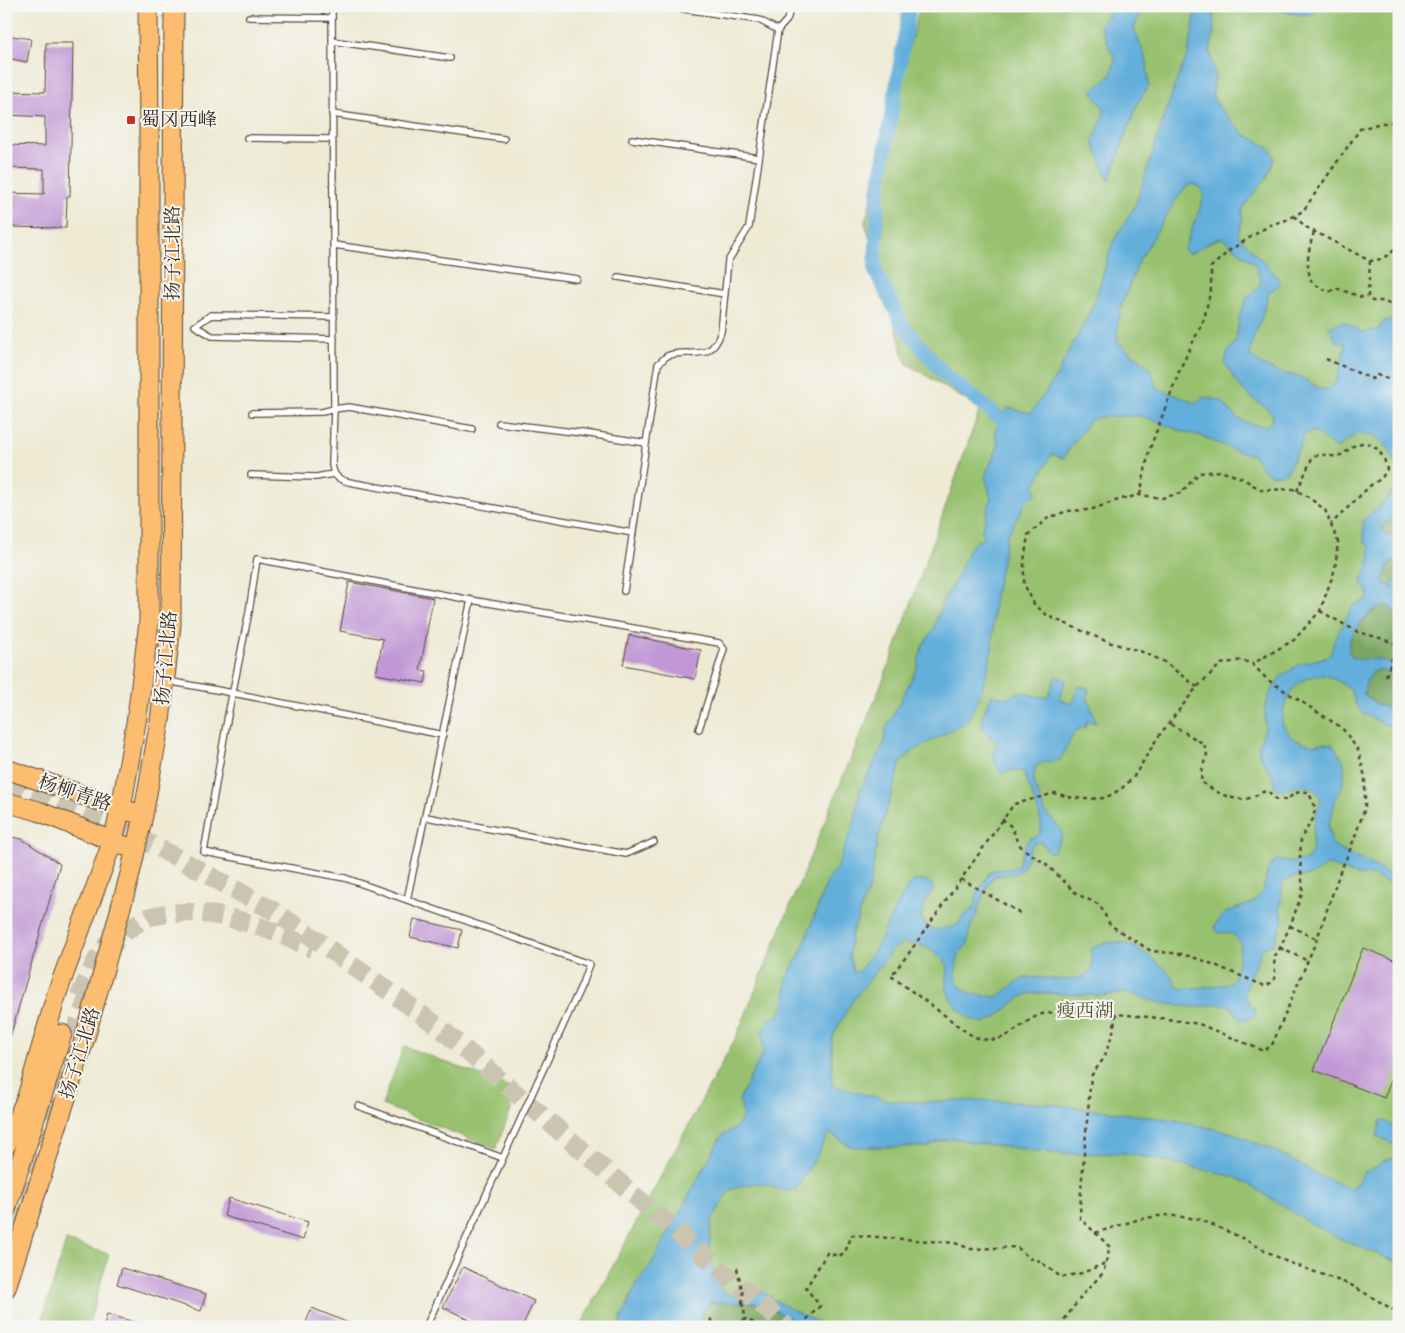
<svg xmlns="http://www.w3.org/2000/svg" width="1405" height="1333" viewBox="0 0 1405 1333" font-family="'IM FELL Double Pica','Noto Serif SC',serif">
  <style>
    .green { fill: #97c16e; stroke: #697646 }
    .forest { fill: #79a761; stroke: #5a6840 }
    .water { fill: #63afdc; stroke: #4f6c7d; fill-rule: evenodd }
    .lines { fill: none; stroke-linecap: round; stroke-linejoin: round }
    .canal { stroke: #63afdc; stroke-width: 14 }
    .building { fill: #c198d5 }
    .primary-tunnel { stroke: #cac4b0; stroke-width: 19; stroke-dasharray: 19 9; stroke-linecap: butt }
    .lane-casing { stroke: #564739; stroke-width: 8 }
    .primary-casing { stroke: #564739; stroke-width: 21 }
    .path { stroke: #564739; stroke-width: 2.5; stroke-dasharray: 4 4; stroke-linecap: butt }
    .lane { stroke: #fff; stroke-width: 5.5 }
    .primary { stroke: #fcbd6f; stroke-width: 19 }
    .path-bridge { stroke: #564739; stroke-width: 2.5; stroke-dasharray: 4 4; stroke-linecap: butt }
    .poi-dot { fill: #c8321e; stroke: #f6f6f2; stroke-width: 2 }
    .labels { text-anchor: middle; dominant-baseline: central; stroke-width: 4; stroke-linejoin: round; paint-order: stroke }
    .poi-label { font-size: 19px; fill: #3b2a1e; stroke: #f6f6f2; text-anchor: start }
    .street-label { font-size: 19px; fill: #3b2a1e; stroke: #f6f6f2 }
    .park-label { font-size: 19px; fill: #575736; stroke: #f6f6f2 }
  </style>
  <rect width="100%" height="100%" fill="#f6f6f2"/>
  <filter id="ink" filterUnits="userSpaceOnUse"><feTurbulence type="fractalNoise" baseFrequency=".02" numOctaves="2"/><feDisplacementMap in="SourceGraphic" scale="10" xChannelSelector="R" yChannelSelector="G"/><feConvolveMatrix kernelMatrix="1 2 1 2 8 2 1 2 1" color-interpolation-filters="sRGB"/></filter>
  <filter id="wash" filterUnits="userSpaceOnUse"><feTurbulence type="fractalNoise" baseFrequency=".0096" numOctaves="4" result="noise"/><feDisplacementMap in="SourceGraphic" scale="20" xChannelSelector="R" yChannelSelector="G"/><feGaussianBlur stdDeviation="1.12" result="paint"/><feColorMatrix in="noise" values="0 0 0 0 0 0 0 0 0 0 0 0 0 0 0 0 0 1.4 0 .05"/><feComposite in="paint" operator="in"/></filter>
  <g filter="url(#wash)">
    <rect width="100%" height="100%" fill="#eeead4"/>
    <path class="green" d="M920,6H1399V1327H580L737,1035L890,663L980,409L906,363L865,223Z
      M404,1046L518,1090L496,1149L382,1105Z
      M66,1241L109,1254L88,1327H40Z"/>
    <path class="forest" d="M1399,518V534L1396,536H1386L1381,530C1384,521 1391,519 1399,518Z
      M1399,561V582L1396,581L1393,589L1382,581L1390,563Z
      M1382,605C1404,607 1399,649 1399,665C1391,663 1383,661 1376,660C1368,658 1360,662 1353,657C1335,644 1371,611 1382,605Z
      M1380,670L1399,679V712L1376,704L1364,694C1364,684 1368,678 1374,671Z
      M710,1302L755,1303L765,1305L805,1327H689L698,1320Z"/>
    <path class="water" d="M1114,6H1143L1144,8L1134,28L1147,62L1149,86L1138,102L1109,181L1093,142L1105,111L1092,91L1111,75L1115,60L1100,26L1109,12Z
      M1189,6H1212L1213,13L1214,31L1210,51L1215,77L1212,96L1219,107L1245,135L1259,141L1272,151L1274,161L1267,177L1242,209V221L1238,235L1273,272L1281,284L1269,292L1261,319L1253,338L1250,356L1262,365L1277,372L1301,377L1319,388L1327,390L1336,382L1346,344L1336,341L1329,327L1345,322L1362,332L1378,330L1383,322L1391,319L1399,323V518C1391,519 1384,521 1381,529L1386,536H1396L1399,534V561L1390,563L1382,581L1393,589L1392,583L1396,581L1399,582V622C1396,617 1394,609 1388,606C1375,600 1335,646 1353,657C1360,661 1365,659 1372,659C1381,659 1390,663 1399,665V679L1381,670L1374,671C1368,678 1364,684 1364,694L1376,704L1399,712V726L1384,725L1362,712L1356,705L1351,690C1344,685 1336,679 1327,676C1310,671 1289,688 1285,704C1283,710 1283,717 1282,724L1292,738L1302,742L1314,745L1324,743L1332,744L1343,759L1345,772L1342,787L1335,801L1332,815L1328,827L1333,845L1342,851L1379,868L1387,874L1399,880V895L1395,887L1375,876L1356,875L1330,865C1322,866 1319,873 1311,875C1302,878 1292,875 1283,882L1280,910L1283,920L1273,945C1259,946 1260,955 1256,967L1253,968L1244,995L1249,1003L1255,1009V1015L1247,1020L1240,1019L1231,1006L1221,1004L1192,1007L1161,1003L1127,993L1100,996L1046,993L1028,994L1017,1000L995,1018L983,1023L971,1019L957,1008L950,998L946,988L948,968L944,960L934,952L922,946L904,943L893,949L851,1003L832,1038V1086L892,1101L919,1102L981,1100L1051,1104L1175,1120L1232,1133L1275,1151L1322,1177L1350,1188L1356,1184L1364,1172L1376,1167L1384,1161L1394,1158L1398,1153L1399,1149L1393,1144L1377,1136L1381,1121L1387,1122L1395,1127L1399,1126V1263L1339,1238L1305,1220L1250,1185L1235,1177L1166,1161L1125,1153L1062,1154L970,1142L955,1138L940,1141L926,1147H853L845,1143L829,1133L817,1156L795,1190C778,1193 778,1187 764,1184C751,1182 740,1186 728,1191L711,1223V1233L709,1250L717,1286L729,1295L754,1296L761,1291L787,1307L817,1322L833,1327H805L765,1305L755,1303L710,1302L698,1320L689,1327H618L637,1283L651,1264L722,1135C740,1128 747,1119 739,1100L764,1050L762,1046L764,1039L762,1032L769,1019L777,1017L784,1006L787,979L795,962L799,957L828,879L836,869L855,821L860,790L875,762L884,743L885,731L917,668L922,647L934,628L944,598L955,581L970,547L978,540L981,541L984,535L981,533L991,498L985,476L998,446L997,439L995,431L1008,408L1031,413L1058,374L1070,348L1084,324L1095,301L1112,244L1136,204L1174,87L1188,54L1195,17L1193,9ZM1194,184L1202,189L1204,197L1184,250L1190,254L1212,241L1222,238L1254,263L1261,279L1259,287L1247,298L1240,314L1236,340L1228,352L1225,363C1233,377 1239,388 1252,398C1261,405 1266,405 1273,416L1271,422L1266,426C1242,424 1237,420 1222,401L1203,397L1195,403L1157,388L1151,370L1140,359L1127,350L1118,341L1117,329L1120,310L1139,261L1175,201L1187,186ZM1142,416L1184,432L1201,436L1234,450L1253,455C1263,470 1268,480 1287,472L1305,435L1312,431C1322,435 1327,445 1337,448C1344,444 1352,435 1360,434C1385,429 1403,467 1395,487C1389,502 1373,509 1363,521L1364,542L1370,547L1369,565L1361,582L1368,591V599L1353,606L1334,641L1331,653L1328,657L1302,663L1281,676L1269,695L1265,708V728L1258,749L1260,756L1273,777L1274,785L1277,790C1295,791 1308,776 1321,799C1318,810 1313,822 1313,834C1312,846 1315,849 1307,860L1288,862L1276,860L1268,869L1263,892L1252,903L1227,912L1218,921L1214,928L1219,933C1231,932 1235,934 1241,944L1238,964L1232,982C1228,985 1184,990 1179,988C1175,986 1175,983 1173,979C1170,974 1165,968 1160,965C1155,960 1137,947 1131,945C1119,941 1101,940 1091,950C1091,955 1093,964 1091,969C1080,989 1039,973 1023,979C1014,983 1005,992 997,997L972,994L960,987L955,976L958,956L968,943L969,931L977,914L981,900L988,885L992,878L996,876L1016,873L1023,868L1032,844L1038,842L1042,843L1049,852H1053L1062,836L1061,829L1045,812L1034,783V775L1036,766C1043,761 1052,762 1060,760L1075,731L1085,727L1087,721L1096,723V721L1087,697L1089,689L1080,686L1072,704L1059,699L1066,680L1056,676L1048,697H1040L1019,692C1008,699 1005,699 992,694C987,706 976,722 986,734C988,736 993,738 997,740C994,754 992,760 1001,773L1017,770L1024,773C1028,785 1046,823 1040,833C1037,837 1034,837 1030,838L1025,845L1018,866L1009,869L993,870L989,873L976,896V903L972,910L963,916L958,924L953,927L934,930L922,921C921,914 922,907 926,900C929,894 934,892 933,885L926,880L914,881L909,885L893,912L879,943L860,970L854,973L849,956L851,936L870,885L878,839L901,762L913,751L967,721L979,698L986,677L992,650L994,601L1007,536L1025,504L1037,492L1034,486L1052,454L1063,458L1090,420L1099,417Z
      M1271,6H1319L1312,15C1298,14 1283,14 1271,6Z"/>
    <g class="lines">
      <path class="canal" d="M910,6L878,192L875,271L903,325L943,373L1016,431"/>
    </g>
    <g id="blocks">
      <path class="building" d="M6,35L31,39L27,62L6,58Z
        M46,43H73L70,196H67L66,228L6,227V193L44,194V169L6,168V145L45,146V117L6,115V91L45,92Z
        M349,582L433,598L420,670L427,671L425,683L376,674L383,639L340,631Z
        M629,635L701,650L695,679L623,665Z
        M6,836L22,839L60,864L9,1041L6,1040Z
        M414,919L462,930L458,948L410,937Z
        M1363,948L1399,962V1062L1384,1098L1314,1070Z
        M229,1198L308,1222L303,1240L224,1216Z
        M463,1267L534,1301L522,1327H484L443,1307Z
        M122,1268L206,1294L201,1311L117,1284Z
        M312,1308L356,1326V1327H304Z
        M107,1314L140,1324V1327H104Z"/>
    </g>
  </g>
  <g filter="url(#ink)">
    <use href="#blocks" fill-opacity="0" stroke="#564739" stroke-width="1"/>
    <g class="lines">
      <path class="primary-tunnel" d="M6,783L84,812L159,848L272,910L318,941L439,1027L787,1327
        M107,955C110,951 112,946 115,942C122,933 142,918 153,916C207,904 265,926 313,949
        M79,997L96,961L110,940
        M6,1252L72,1039L92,987"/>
      <defs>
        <path id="lane" d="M332,6L334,409L332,465C334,477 338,479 349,482L633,533
          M664,6L759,20L778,30
          M249,17L332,18
          M332,41L450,58
          M332,114L504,139
          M247,138L332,139
          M632,139L759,158
          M334,245L577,279
          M618,277L725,294
          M334,317L211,315L195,326L212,336L334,339
          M252,413L322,412L334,409L349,407L472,429
          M499,423L590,434L646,443
          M251,475L316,477L333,474
          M624,591L658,364C661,362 664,358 667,356C690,347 710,365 721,332L728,261L749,227L778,30L787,20L791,6
          M167,681L233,693L443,735
          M426,817L626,854L654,842
          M407,900L471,600
          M358,1106L503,1158
          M426,1327L582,984L589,964L345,878L204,852L228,715L249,612L257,559L471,600L719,643L724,649L699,729"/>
        <path id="primary" d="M6,769L132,812
          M6,802L38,811L125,846
          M6,1145L27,1097L57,993L113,840L121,808L137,717L149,622V133L148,6
          M6,1209L62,1034
          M6,1288L87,1031L130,874L143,816L160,721L171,625L174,6"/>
      </defs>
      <use href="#lane" class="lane-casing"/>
      <use href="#primary" class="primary-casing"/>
      <path class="path" d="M1294,216L1306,227L1370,261L1382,259L1399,247
        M1314,232C1308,251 1305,264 1312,283L1329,292L1336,288L1364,298L1368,296
        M1370,261L1368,296L1372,301H1383L1396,307L1399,306
        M1326,359L1372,379L1377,375L1399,383
        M1297,491L1313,456C1317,455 1321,455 1325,455C1329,455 1334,457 1337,456C1345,455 1350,446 1358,444C1374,439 1385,456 1387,469L1382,478L1371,485L1331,524
        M1140,495L1149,451L1180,369L1204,319L1211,289V267L1230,250L1270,225L1286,220L1303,211L1360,129L1381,123L1399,122
        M1320,611L1358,632L1377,637L1399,645
        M1386,676L1397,645
        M1197,687L1163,661L1140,651L1108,642L1048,616L1034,604L1024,584V561L1028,535L1048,518L1067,511L1090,510L1121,499L1140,495L1162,498L1181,493L1199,473L1220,471L1242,478L1261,490L1293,489L1307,496L1325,510L1338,542L1335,569L1320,611L1294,640L1252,664
        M1002,819L1012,827L1017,841L1022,848L1046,864L1077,894L1100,905L1110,925L1126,935L1151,951L1182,954L1205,961L1265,986L1273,982L1276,976L1274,966L1275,956L1280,948L1290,926L1303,891L1300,858L1301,838L1313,819L1315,808L1312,799L1307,792C1298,790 1293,795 1286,800L1276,799L1268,791C1260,792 1260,794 1253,797C1234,804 1217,792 1201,782L1202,768L1207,755L1204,744L1169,723
        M961,879L1022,914
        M1290,926L1317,939
        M1280,948L1308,961
        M1398,1070L1399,1069
        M1095,1233L1140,1219L1165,1215L1199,1219L1240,1237L1285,1261L1351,1285L1399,1313
        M737,1268L743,1294
        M742,1303L746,1319
        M710,1319L718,1327
        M728,1327L746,1319L762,1327
        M803,1327L808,1318L820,1306L806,1288L827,1253L839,1256L845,1252L852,1235L955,1243L971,1249L1017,1247L1030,1259L1035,1258L1061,1277L1082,1273L1106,1263
        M1061,1327L1064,1320L1084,1293L1103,1273L1110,1247L1080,1218L1081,1189L1091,1076L1104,1058L1113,1032L1116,1014L1160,1018L1199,1024L1264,1051L1272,1045L1317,939L1340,872L1350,850L1365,808V777L1358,750L1342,728L1268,680L1252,664L1242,660L1221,664L1197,687L1158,737L1133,778L1121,789L1105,798L1086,799L1068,797L1056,793L1014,804L909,953L891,976C910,990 928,1003 947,1017C956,1024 970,1037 982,1039C1011,1045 1022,1017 1047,1013C1070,1010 1094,1013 1116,1014"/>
      <use href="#lane" class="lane"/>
      <use href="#primary" class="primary"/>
      <path class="path-bridge" d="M742,1303L743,1294"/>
    </g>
  </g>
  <rect class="poi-dot" x="126" y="115" width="10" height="10" rx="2.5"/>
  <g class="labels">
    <g class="poi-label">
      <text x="141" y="120">蜀冈西峰</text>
    </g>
    <g class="street-label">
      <text transform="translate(173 253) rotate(-90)">扬子江北路</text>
      <text transform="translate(166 658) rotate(-85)">扬子江北路</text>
      <text transform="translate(75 793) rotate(19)">杨柳青路</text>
      <text transform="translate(80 1053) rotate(-73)">扬子江北路</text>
    </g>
    <g class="park-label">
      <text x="1085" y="1011">瘦西湖</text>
    </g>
  </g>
  <rect width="1405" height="1333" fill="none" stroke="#f6f6f2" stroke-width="25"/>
</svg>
